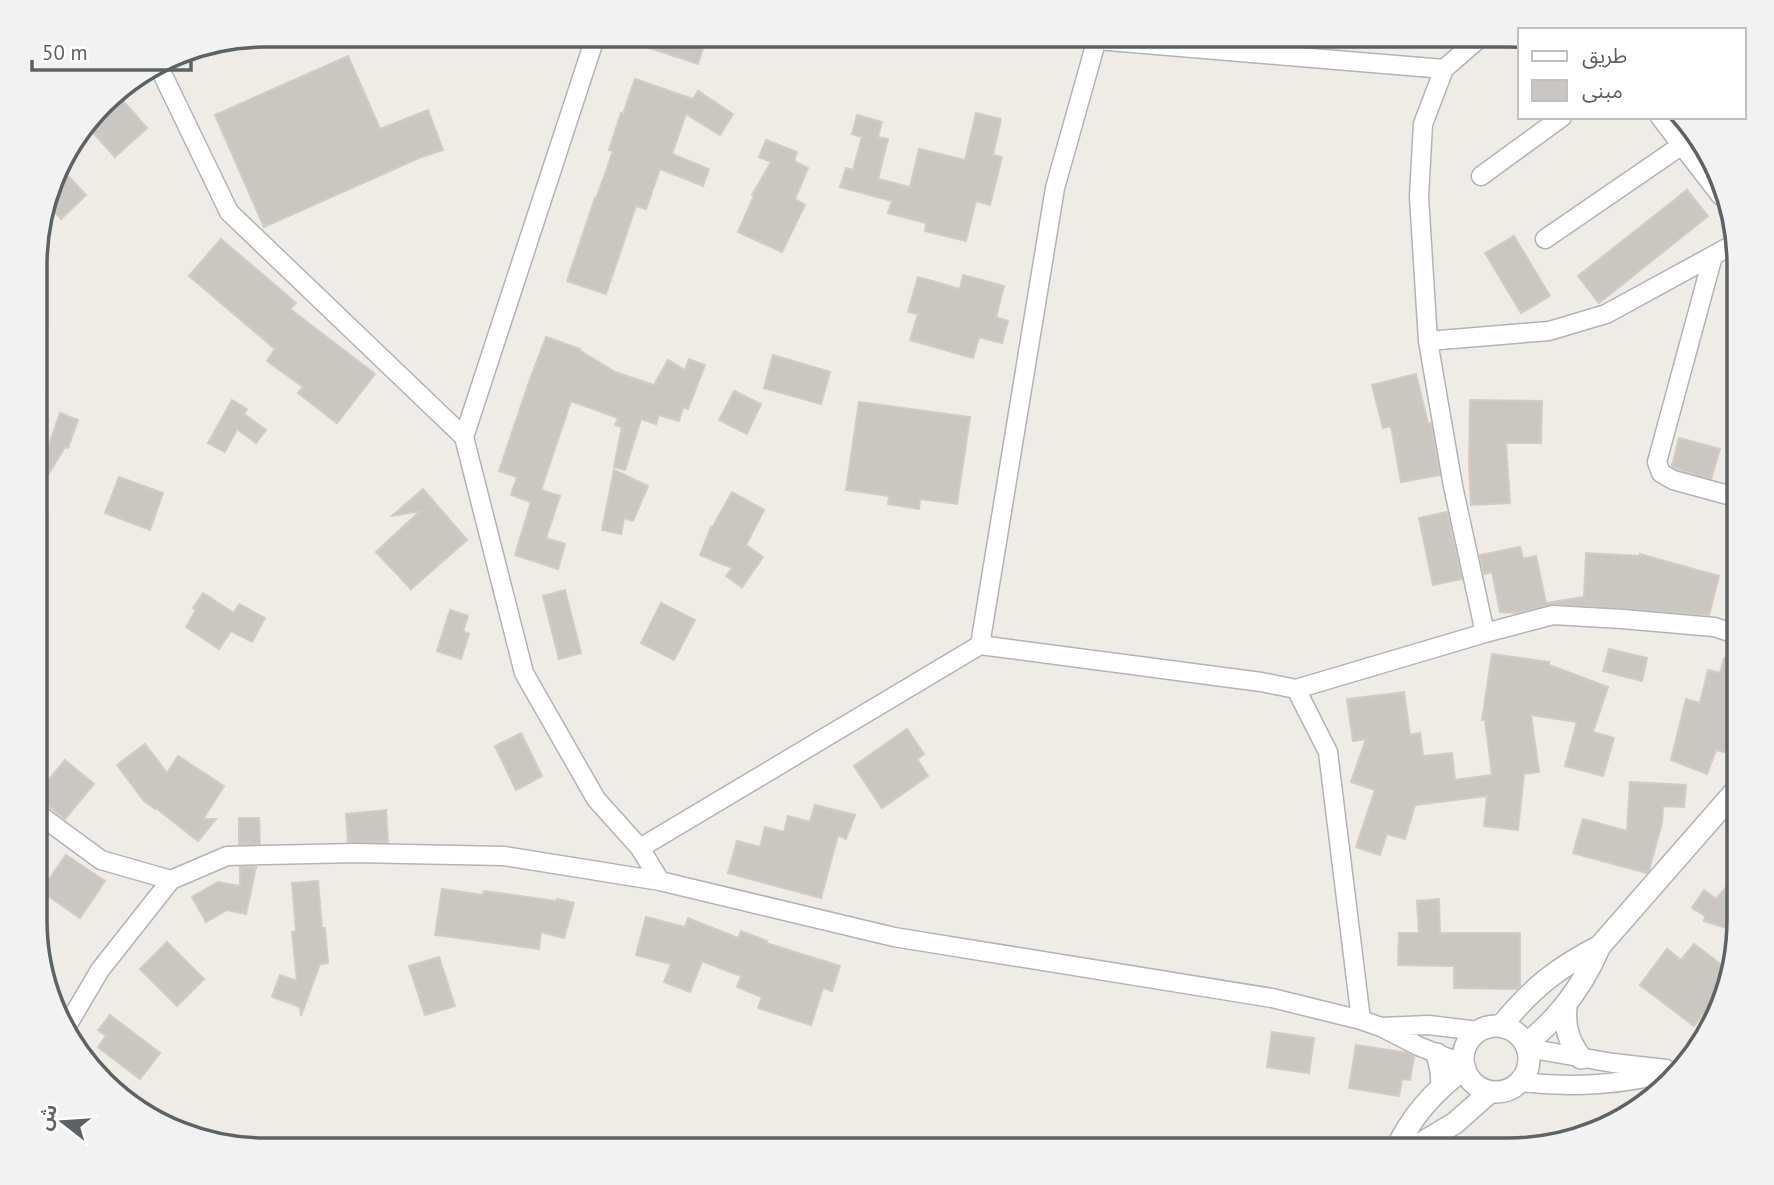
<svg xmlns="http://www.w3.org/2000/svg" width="1774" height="1185" viewBox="0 0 1774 1185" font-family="'PT Sans','Noto Sans Arabic',sans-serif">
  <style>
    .building { fill: #cac6c2; stroke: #d3cbc4; stroke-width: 2 }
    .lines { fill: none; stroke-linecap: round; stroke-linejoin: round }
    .minor-casing { stroke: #b1b4b7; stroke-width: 21 }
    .tertiary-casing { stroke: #b1b4b7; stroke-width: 24 }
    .minor { stroke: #fff; stroke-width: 18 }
    .tertiary { stroke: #fff; stroke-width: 21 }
    .rim { fill: none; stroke: #5d6265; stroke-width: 3.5 }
  </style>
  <rect width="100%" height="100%" fill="#efebe6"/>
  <path class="building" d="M621,35H707L698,64L620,38Z
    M348,56L380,129L428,110L443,150L419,158L264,227L215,115Z
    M635,79L693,99L698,91L733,114L720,135L686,114L672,154L709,169L703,186L660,169L646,209L636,206L606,294L567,281L595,198L596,199L613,151L609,150L621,113L623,114Z
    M119,96L147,128L115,157L87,126Z
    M976,113L1001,119L993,155L1002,157L990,205L976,201L966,241L925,231L926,223L888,213L892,201L840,187L846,168L853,170L862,137L852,134L857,115L882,122L878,137L888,139L878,179L910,187L919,149L965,160Z
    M766,140L797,152L794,161L808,168L795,199L805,205L782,252L738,232L754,196L752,195L771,162L759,157Z
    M58,165L86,195L61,219L47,204Z
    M1687,190L1708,216L1599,303L1578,276Z
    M1514,236L1550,296L1521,313L1485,253Z
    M221,239L296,303L290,309L375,374L337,423L298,393L303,387L267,361L275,349L189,276Z
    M963,275L1004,286L996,317L1008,321L1002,343L979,337L973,358L910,340L918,314L908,312L918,277L960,289Z
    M546,337L580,349L579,350L615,372L654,385L668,360L685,370L689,359L705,365L688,409L683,407L679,421L659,415L656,424L641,419L625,470L614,467L622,427L615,425L618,418L571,401L541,490L560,496L546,538L565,544L558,569L515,555L531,502L511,495L517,477L499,471L529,382Z
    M773,355L830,372L821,404L764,388Z
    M1416,374L1428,423H1431L1440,475L1401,482L1391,426L1383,428L1372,385Z
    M734,391L761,404L747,434L719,420Z
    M232,400L247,409L244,414L266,430L256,443L237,429L225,452L208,443Z
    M1470,400L1542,401L1541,443H1506L1510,503L1471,505L1469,465Z
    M859,402L970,417L957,504L920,499L919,509L888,504L889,496L846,490Z
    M60,413L78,420L68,448L65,447L45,480L38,476Z
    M1679,438L1720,449L1711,479L1677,469L1672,466Z
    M614,470L648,486L633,521L624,518L621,534L602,530Z
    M119,477L163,493L150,530L105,513Z
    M423,489L467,540L411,589L376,552L420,511L392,516Z
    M732,492L764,510L746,545L763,557L742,587L726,576L732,568L700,555L711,527L712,528Z
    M1447,512L1462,579L1433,585L1419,518Z
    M1520,547L1523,559L1536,556L1546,603L1584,597L1586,553L1640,556V554L1719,576L1709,615L1554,604L1516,613L1500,612L1492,572L1484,574L1480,555Z
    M565,590L581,653L559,659L543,596Z
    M203,593L234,613L239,604L265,618L252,642L231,631L219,649L186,627L196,610L193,608Z
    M661,603L695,620L674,660L641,643Z
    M450,610L468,616L463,631L469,634L461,659L437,651Z
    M1609,649L1647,658L1642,681L1603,671Z
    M1492,654L1549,662V665L1608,687L1593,732L1614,738L1603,776L1565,766L1577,722L1531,715L1539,772L1524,774L1518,830L1484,826L1487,796L1415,805L1405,839L1387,834L1380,855L1356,847L1375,790L1351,782L1366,739L1353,741L1347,699L1404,692L1410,735L1420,733L1423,756L1452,753L1455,780L1492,775L1485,720H1482Z
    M1724,658L1739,662V756L1716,750L1707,774L1671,760L1686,699L1700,703L1708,670L1720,673Z
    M907,729L924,754L917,759L928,776L882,808L854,766Z
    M521,733L542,776L516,790L495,746Z
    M145,744L167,773L178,756L224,786L203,819H216L198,841L156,808L155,809L144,801L117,765Z
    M65,760L94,784L65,819L37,797V794Z
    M1630,782L1686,785L1684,807L1663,806L1662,823L1649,870L1647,873L1573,853L1583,819L1627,831Z
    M815,805L855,815L846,839L838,835L821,898L728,873L737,841L760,847L765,827L784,832L788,816L810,822Z
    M386,810L388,842H348L346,814Z
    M239,818H259L260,844H239Z
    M66,855L105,881L80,918L41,891Z
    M240,867H256L246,914L227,910L206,922L192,897L218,882L240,886Z
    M1739,872V932L1704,921L1705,916L1692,908L1704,890L1716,899Z
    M318,881L322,928H325L328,963L320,964L301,1016L300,1007L272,997L280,975L297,981L292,932L296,931L292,883Z
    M442,889L483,895L484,891L556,901L557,899L574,903L564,938L541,932L539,949L435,935Z
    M1439,899L1440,933H1520V986L1517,989L1454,988V966L1398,965L1399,933H1419L1417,901Z
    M646,917L685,927L688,918L738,938L741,931L767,941L766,943L840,966L832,991L823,988L811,1025L758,1008L762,997L737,987L741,976L702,961L690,992L664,982L671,964L636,955Z
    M167,942L204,979L177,1006L140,969Z
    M1694,944L1727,969L1710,1019L1703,1014L1694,1026L1640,985L1667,949L1681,960Z
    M439,957L455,1006L425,1015L409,966Z
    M110,1015L160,1053L140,1079L98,1047L106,1036L98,1030Z
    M1272,1032L1314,1038L1309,1073L1267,1067Z
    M1356,1045L1408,1053L1414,1057L1410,1080L1402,1079L1399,1096L1349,1088Z"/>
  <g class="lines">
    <defs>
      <path id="minor" d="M1097,40L1444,69L1483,35
        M158,65L229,212L464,437L524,673L596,799L640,848L980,645L1055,188L1098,35
        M1444,69L1423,124L1419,197L1428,341L1453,486L1485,633
        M1660,117L1721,196
        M1481,176L1562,117
        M1545,239L1682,145
        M1713,256L1657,462L1661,473L1673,480L1739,498
        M1428,341L1549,331L1606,314L1736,243
        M464,437L596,35
        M980,645L1261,682L1296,689L1328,752L1361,1020
        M1296,689L1485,633L1553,615L1622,619L1714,627L1739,635
        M37,813L101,860L171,880L227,856L356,853L504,856L660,881L894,937L1272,998L1361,1020L1381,1027L1418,1046L1463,1064
        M640,848L660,881
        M1381,1027L1429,1025L1478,1031
        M64,1031L100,970L171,880
        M1527,1048L1613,1063L1666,1069
        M1519,1082C1575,1088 1622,1085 1676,1071"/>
      <path id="tertiary" d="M1566,1007C1564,1027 1569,1042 1581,1058
        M1502,1025C1532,988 1557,968 1600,946
        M1463 1059a33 33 0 1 1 66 0a33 33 0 1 1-66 0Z
        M1526,1044C1560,1017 1583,986 1600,946L1739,787
        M1437,1054L1441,1070L1442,1086
        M1396,1150C1411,1116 1435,1090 1465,1068
        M1410,1150L1455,1123L1490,1092"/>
    </defs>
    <use href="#minor" class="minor-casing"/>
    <use href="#tertiary" class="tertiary-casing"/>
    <use href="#minor" class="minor"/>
    <use href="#tertiary" class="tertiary"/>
  </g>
  <path d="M0 0H1774V1185H0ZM265 47H1509A218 218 0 0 1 1727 265V920A218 218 0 0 1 1509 1138H265A218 218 0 0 1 47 920V265A218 218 0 0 1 265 47Z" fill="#f2f2f3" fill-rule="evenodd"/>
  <path class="rim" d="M265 47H1509A218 218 0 0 1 1727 265V920A218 218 0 0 1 1509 1138H265A218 218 0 0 1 47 920V265A218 218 0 0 1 265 47Z"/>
  <rect x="1518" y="28" width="228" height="91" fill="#ffffff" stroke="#bec0c1" stroke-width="2"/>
  <rect x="1532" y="51" width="35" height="10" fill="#ffffff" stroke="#bec0c1" stroke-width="2"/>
  <text x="1582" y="63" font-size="21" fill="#5d6265">طريق</text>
  <rect x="1532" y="80" width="35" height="21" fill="#cac6c2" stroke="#bec0c1" stroke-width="2"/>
  <text x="1582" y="98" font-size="21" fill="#5d6265">مبنى</text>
  <g transform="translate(63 1122) rotate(287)" stroke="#ffffff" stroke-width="5" paint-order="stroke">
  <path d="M0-5L12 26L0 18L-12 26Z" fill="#5d6265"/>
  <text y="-10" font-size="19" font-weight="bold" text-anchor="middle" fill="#5d6265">ش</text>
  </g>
  <path d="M32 60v10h159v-10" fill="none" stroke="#5d6265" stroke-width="3.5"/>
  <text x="42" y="60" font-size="21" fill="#5d6265" stroke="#ffffff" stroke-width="5" paint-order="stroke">50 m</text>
</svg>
